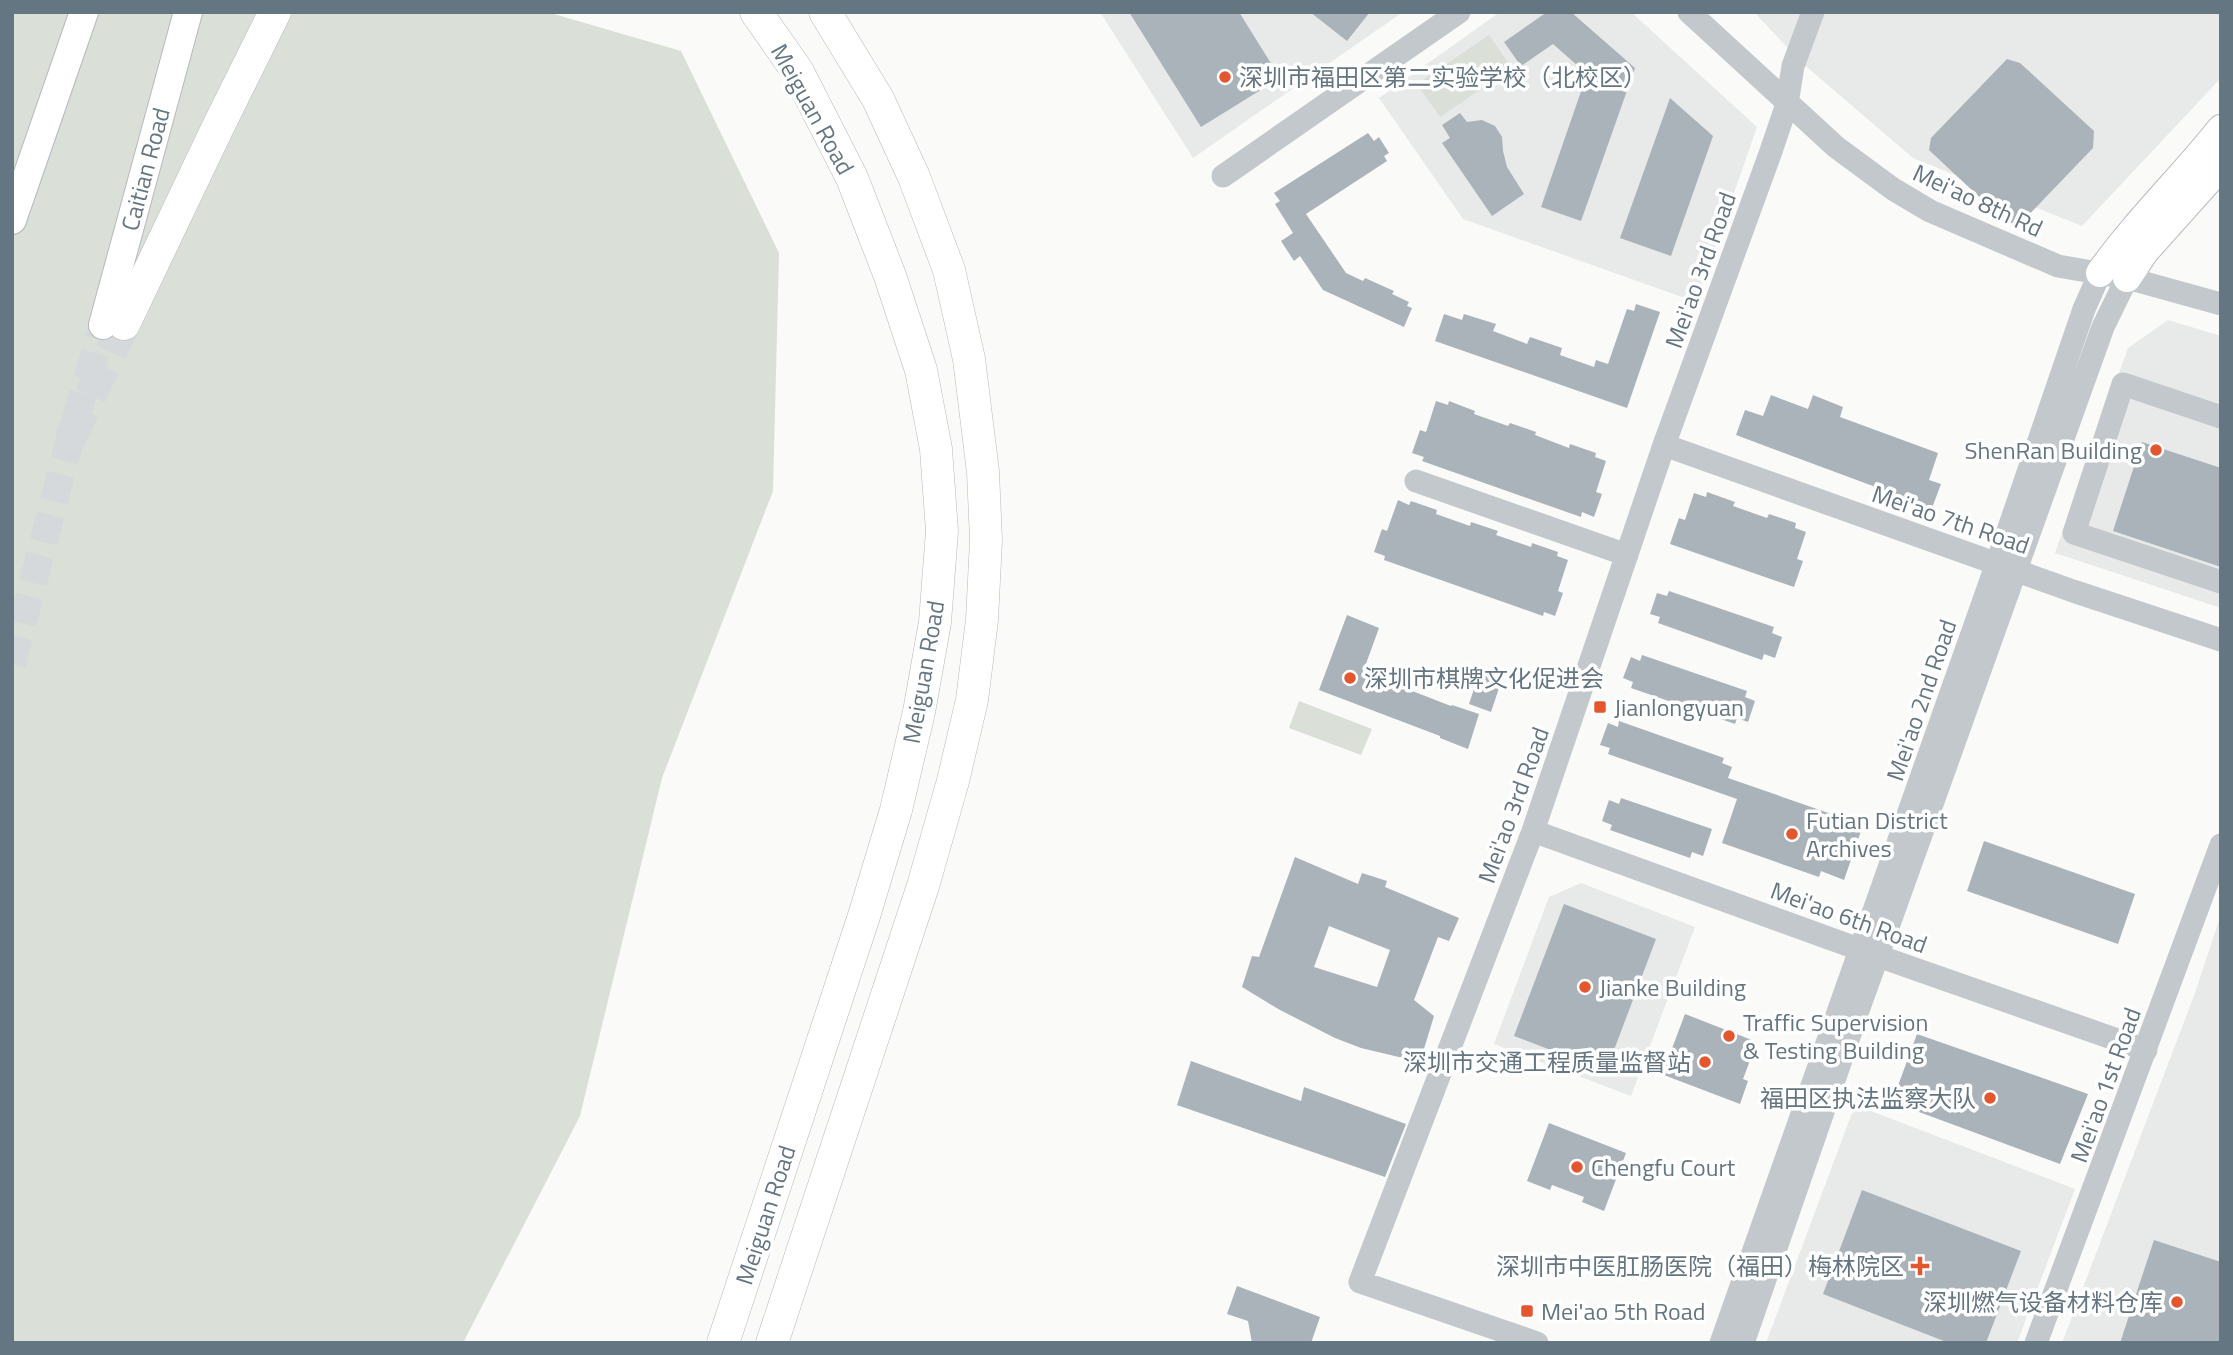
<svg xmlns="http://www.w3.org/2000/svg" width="2233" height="1355" viewBox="0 0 2233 1355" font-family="'Titillium Web','Noto Sans SC',sans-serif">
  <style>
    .built { fill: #e8e9e9 }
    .green { fill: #dadfd7 }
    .building { fill: #aab3b9; fill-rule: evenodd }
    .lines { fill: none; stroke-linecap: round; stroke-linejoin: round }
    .major-tunnel { stroke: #d5d9db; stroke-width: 28; stroke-dasharray: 28 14; stroke-linecap: butt }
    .highway-tunnel { stroke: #d5d9db; stroke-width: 32; stroke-dasharray: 32 16; stroke-linecap: butt }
    .major-casing { stroke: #b5babe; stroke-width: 30 }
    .highway-casing { stroke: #b4b9bd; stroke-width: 33 }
    .minor { stroke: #c3c8cc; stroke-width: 23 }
    .major { stroke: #fff; stroke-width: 28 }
    .highway { stroke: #fff; stroke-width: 32 }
    .poi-dot { fill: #e4572e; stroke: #fff; stroke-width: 2.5 }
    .labels { text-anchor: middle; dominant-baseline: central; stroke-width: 7; stroke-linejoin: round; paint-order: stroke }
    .poi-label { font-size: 24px; fill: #657683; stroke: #fff; text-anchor: start }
    .street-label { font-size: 24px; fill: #657683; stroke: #fff }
  </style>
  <rect width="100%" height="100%" fill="#fafaf8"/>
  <path class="built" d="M1100,12H1403L1193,158Z
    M1500,12H1631L1757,127L1696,302L1463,219L1379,98Z
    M1754,12H2221V78L2082,226L1913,158L1801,62Z
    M2168,320L2221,336V608L2055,553L2128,348Z
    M1581,883L1695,927L1631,1096L1494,1044L1549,897Z
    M2221,914V1343H2062L2195,993Z
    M1855,1105L2075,1189L2017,1343H1766Z"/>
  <path class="green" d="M12,12H547L681,51L779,253L773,491L662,778L580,1116L463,1343H12Z
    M1489,35L1512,68L1440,117L1417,84Z
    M1299,701L1372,729L1361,755L1289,728Z"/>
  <path class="building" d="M1129,12H1239L1280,78L1201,127Z
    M1310,12H1370L1347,41Z
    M1547,12H1571L1635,68L1581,221L1541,207L1587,74L1553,44L1521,66L1504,42Z
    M2007,59L2020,63L2094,131L2093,148L2020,224L2006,222L1929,150L1931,138Z
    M1670,98L1713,136L1671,256L1620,238Z
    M1460,113L1467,122L1482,120L1495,126L1502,137L1503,151L1507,167L1524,194L1492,216L1442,143L1450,138L1442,125Z
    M1368,133L1374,141L1379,137L1389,153L1384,156L1387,161L1306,214L1346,273L1363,281L1365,278L1394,291L1392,294L1409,302L1407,306L1412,308L1404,327L1323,290L1300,256L1294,261L1281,241L1293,233L1275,204L1280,201L1274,193Z
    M1636,304L1660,312L1627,408L1435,341L1444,314L1462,320L1464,314L1496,324L1493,331L1527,344L1530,337L1562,348L1560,355L1594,367L1596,360L1608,364L1627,309L1634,311Z
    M1771,395L1808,409L1813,395L1843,407L1840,417L1938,453L1929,480L1941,484L1932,508L1736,435L1745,410L1763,416Z
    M1436,401L1448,405L1449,401L1475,411L1474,414L1508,426L1510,423L1536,432L1535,435L1569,448L1570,444L1596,453L1595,457L1606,461L1596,492L1602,494L1594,517L1582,512L1581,517L1422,461L1424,457L1412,453L1420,430L1426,432Z
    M2142,442L2221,468V567L2113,531Z
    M1707,492L1735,502L1733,506L1767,518L1769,514L1796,523L1795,528L1806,532L1797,559L1803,561L1794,587L1670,544L1679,518L1685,520L1694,493L1706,497Z
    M1398,500L1409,505L1411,501L1437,510L1436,514L1470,526L1471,522L1498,531L1496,535L1531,547L1532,543L1558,552L1557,556L1568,560L1558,591L1563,593L1555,616L1544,612L1543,616L1384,560L1385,556L1374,552L1382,529L1387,531Z
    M1669,591L1774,627L1772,633L1782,637L1775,658L1764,654L1762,660L1658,623L1660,617L1650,614L1657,593L1667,596Z
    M1347,615L1379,628L1363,672L1451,706L1452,705L1479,714L1468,749L1440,738V736L1319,690Z
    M1642,655L1747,691L1745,697L1755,701L1748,722L1737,718L1735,724L1631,688L1633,682L1623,678L1631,657L1640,661Z
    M1481,668L1504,673L1491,712L1469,704Z
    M1619,721L1724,758L1722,763L1732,767L1728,778L1840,817L1838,822L1861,831L1844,880L1821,871L1819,877L1722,843L1737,799L1608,754L1610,748L1600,745L1608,723L1618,727Z
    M1621,798L1712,829L1703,856L1692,852L1690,858L1610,830L1612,825L1602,821L1609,800L1619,804Z
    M1984,841L2135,894L2118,944L1967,891Z
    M1295,857L1358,884L1362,873L1387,881L1385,887L1459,918L1449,941L1438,937L1414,1000L1434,1016L1420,1062L1361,1048L1335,1038L1280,1010L1242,987L1252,956L1259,957ZM1329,926L1390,950L1377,987L1314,967Z
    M1564,904L1656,939L1606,1071L1514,1036Z
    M1685,1014L1757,1042L1743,1079L1748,1081L1740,1104L1656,1072L1665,1049L1671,1051Z
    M1917,1034L2088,1094L2060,1164L1892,1102Z
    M1191,1061L1301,1101L1304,1087L1406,1124L1385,1177L1177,1105Z
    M1549,1123L1626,1153L1604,1211L1582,1202L1584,1197L1552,1185L1550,1190L1527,1181Z
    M1862,1190L2021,1251L1986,1343H1949L1823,1294Z
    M2154,1240L2221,1262V1343H2120Z
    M1237,1286L1320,1317L1311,1343H1252L1248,1321L1227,1314Z"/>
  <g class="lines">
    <path class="major-tunnel" d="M12,664L70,439L103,325"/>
    <path class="highway-tunnel" d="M70,439L124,324"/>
    <defs>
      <path id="major" d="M12,220L84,12
        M2100,273C2136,222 2182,178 2221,129
        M2127,278L2144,252L2221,166
        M103,325L188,12"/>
      <path id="highway" d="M124,324L217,129L275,12
        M723,1343L864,916L896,810L919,712L935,622L942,531L936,449L921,370L890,276L852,178L798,72L756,12
        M772,1343L923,886L953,781L972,700L982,620L986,540L983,472L969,359L949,270L914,177L878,99L825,12"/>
    </defs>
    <use href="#major" class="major-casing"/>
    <use href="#highway" class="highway-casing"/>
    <path class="minor" d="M1689,12L1836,147L1893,189L1930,211L2058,266L2127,278L2221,304
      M1223,176L1459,12
      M2221,417L2123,384L2074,533L2221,582
      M1664,445L2073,591L2221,640
      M1416,481L1627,555
      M1533,831L1878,956L2146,1050
      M1537,1343L1360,1282L1533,831L1664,445L1770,154L1787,104L1793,66L1813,12
      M1721,1343L1997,563L2084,309L2100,273
      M1743,1343L1860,1005L2103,327L2127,278
      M2036,1343L2221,845"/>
    <use href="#major" class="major"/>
    <use href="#highway" class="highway"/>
  </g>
  <g class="poi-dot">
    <circle cx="1225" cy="77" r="7"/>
    <circle cx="2156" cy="450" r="7"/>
    <circle cx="1350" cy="678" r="7"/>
    <rect x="1593" y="700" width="14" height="14" rx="3.5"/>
    <circle cx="1792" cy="834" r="7"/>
    <circle cx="1585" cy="987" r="7"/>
    <circle cx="1729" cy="1036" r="7"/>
    <circle cx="1705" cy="1062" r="7"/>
    <circle cx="1990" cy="1098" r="7"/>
    <circle cx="1577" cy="1167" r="7"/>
    <path d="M1916.5 1255.5h7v7h7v7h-7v7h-7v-7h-7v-7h7z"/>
    <circle cx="2177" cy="1302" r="7"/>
    <rect x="1520" y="1304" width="14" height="14" rx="3.5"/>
  </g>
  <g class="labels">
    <g class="poi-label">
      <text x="1239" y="77">深圳市福田区第二实验学校（北校区）</text>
      <text x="2142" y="450" text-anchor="end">ShenRan Building</text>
      <text x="1364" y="678">深圳市棋牌文化促进会</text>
      <text x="1614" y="707">Jianlongyuan</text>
      <text x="1806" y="820">Futian District<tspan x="1806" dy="28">Archives</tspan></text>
      <text x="1599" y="987">Jianke Building</text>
      <text x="1743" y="1022">Traffic Supervision<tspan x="1743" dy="28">&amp; Testing Building</tspan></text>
      <text x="1691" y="1062" text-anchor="end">深圳市交通工程质量监督站</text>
      <text x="1976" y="1098" text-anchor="end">福田区执法监察大队</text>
      <text x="1591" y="1167">Chengfu Court</text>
      <text x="1904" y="1266" text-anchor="end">深圳市中医肛肠医院（福田）梅林院区</text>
      <text x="2163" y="1302" text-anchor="end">深圳燃气设备材料仓库</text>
      <text x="1541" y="1311">Mei'ao 5th Road</text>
    </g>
    <g class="street-label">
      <text transform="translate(813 109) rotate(61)">Meiguan Road</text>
      <text transform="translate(145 169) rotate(-75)">Caitian Road</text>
      <text transform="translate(1978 200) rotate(25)">Mei'ao 8th Rd</text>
      <text transform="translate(1700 270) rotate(-70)">Mei'ao 3rd Road</text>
      <text transform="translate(1951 519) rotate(19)">Mei'ao 7th Road</text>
      <text transform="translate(923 672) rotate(-80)">Meiguan Road</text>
      <text transform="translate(1921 700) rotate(-71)">Mei'ao 2nd Road</text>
      <text transform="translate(1513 805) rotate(-70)">Mei'ao 3rd Road</text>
      <text transform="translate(1849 917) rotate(20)">Mei'ao 6th Road</text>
      <text transform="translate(2105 1085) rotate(-70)">Mei'ao 1st Road</text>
      <text transform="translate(765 1215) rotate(-72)">Meiguan Road</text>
    </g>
  </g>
  <rect width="2233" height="1355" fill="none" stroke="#657683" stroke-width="28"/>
</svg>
